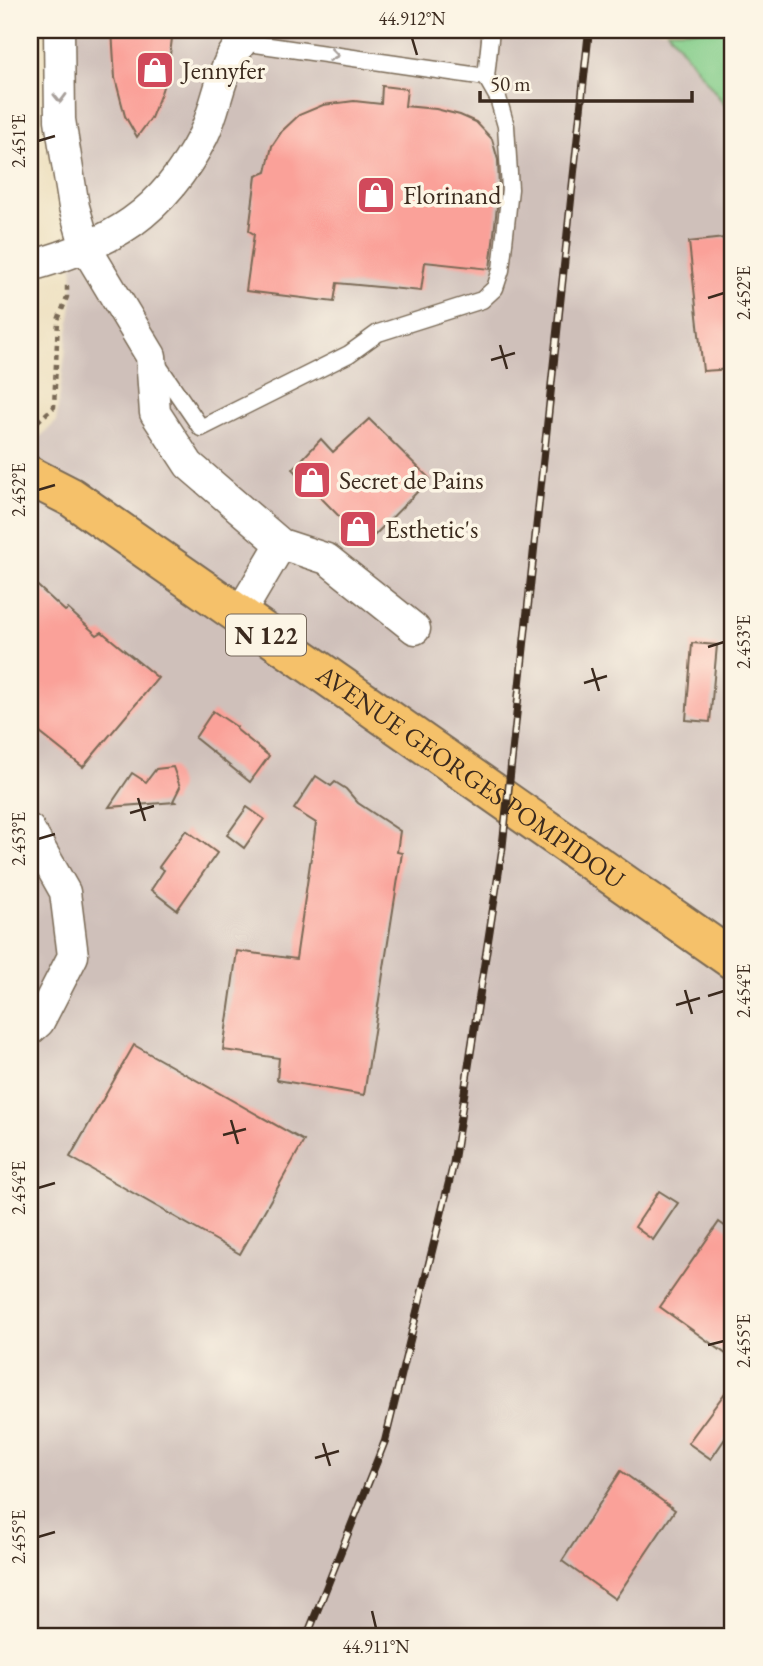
<svg xmlns="http://www.w3.org/2000/svg" width="763" height="1666" viewBox="0 0 763 1666" font-family="'EB Garamond',serif">
  <style>
    .industrial { fill: #cfc0ba }
    .green { fill: #84cd8a; stroke: #607c54; stroke-width: 2 }
    .building { fill: #faa199 }
    .lines { fill: none; stroke-linecap: round; stroke-linejoin: round }
    .lane-casing { stroke: #796955; stroke-width: 19 }
    .street-casing { stroke: #796955; stroke-width: 33 }
    .primary-casing { stroke: #796955; stroke-width: 42 }
    .path { stroke: #796955; stroke-width: 4.5; stroke-dasharray: 5 5; stroke-linecap: butt }
    .lane { stroke: #fff; stroke-width: 16 }
    .street { stroke: #fff; stroke-width: 30 }
    .primary { stroke: #f5c16b; stroke-width: 38 }
    .rail-casing { stroke: #3b2a1e; stroke-width: 8 }
    .rail { stroke: #fcf5e5; stroke-width: 5; stroke-dasharray: 16; stroke-linecap: butt }
    .oneway { stroke: #a79f9a }
    .ticks { fill: none; stroke: #3b2a1e; stroke-width: 2.5 }
    .labels { text-anchor: middle; dominant-baseline: central; stroke-width: 7; stroke-linejoin: round; paint-order: stroke }
    .shield { fill: #fcf5e5; stroke: #75675a; stroke-width: 2 }
    .shield-label { font-size: 24px; font-weight: bold; fill: #3b2a1e }
    .poi-label { font-size: 26px; fill: #3b2a1e; stroke: #fcf5e5; text-anchor: start }
    .street-label { font-size: 26px; fill: #3b2a1e; stroke: #fcf5e5 }
    .neatline { fill: none; stroke: #3b2a1e; stroke-width: 2.5 }
    .ticks-label { font-size: 18px; text-anchor: middle; fill: #3b2a1e }
  </style>
  <rect width="100%" height="100%" fill="#fcf5e5"/>
  <filter id="ink" filterUnits="userSpaceOnUse"><feTurbulence type="fractalNoise" baseFrequency=".0143" numOctaves="2"/><feDisplacementMap in="SourceGraphic" scale="14" xChannelSelector="R" yChannelSelector="G"/><feConvolveMatrix kernelMatrix="1 2 1 2 8 2 1 2 1" color-interpolation-filters="sRGB"/></filter>
  <filter id="wash" filterUnits="userSpaceOnUse"><feTurbulence type="fractalNoise" baseFrequency=".00686" numOctaves="4" result="noise"/><feDisplacementMap in="SourceGraphic" scale="28" xChannelSelector="R" yChannelSelector="G"/><feGaussianBlur stdDeviation="1.57" result="paint"/><feColorMatrix in="noise" values="0 0 0 0 0 0 0 0 0 0 0 0 0 0 0 0 0 1.4 0 .05"/><feComposite in="paint" operator="in"/></filter>
  <g filter="url(#wash)">
    <rect width="100%" height="100%" fill="#ecdebc"/>
    <path class="industrial" d="M68,30H667L733,115V1636H30V446L56,422L73,296Z"/>
    <path class="green" d="M667,30H733V115Z"/>
    <g id="blocks">
      <path class="building" d="M112,30H173L168,71L161,93L151,118L137,137L125,116L115,78Z
        M382,86L407,89L405,106L436,109L460,115L476,122L492,139L498,160L499,189L490,269L425,262L421,291L337,283L334,302L246,291L254,234L249,231L256,176L266,172L272,146L282,131L299,115L323,105L354,101L381,104Z
        M733,237V369L703,371L689,242Z
        M369,419L430,479L366,544L293,469L321,439L333,452Z
        M30,579L65,611L68,609L97,635L102,632L158,678L83,767L30,725Z
        M692,643L717,645L710,722L686,720Z
        M213,711L237,727L236,729L269,756L250,782L195,738Z
        M173,767L180,787L173,801L175,802L109,807L132,773L146,782L156,769Z
        M316,776L331,786L335,782L346,789L358,803L400,831L397,852L402,853L364,1095L277,1080L279,1058L223,1050L237,951L296,959L316,823L294,809Z
        M247,807L264,819L244,848L227,835Z
        M186,830L217,853L177,910L151,890L164,870L159,867Z
        M134,1045L304,1141L240,1254L70,1157Z
        M659,1191L678,1203L653,1240L635,1227Z
        M719,1222L733,1232V1359L660,1307Z
        M733,1382V1427L711,1459L688,1443Z
        M621,1471L675,1510L615,1599L562,1561Z"/>
    </g>
  </g>
  <g filter="url(#ink)">
    <use href="#blocks" fill-opacity="0" stroke="#796955" stroke-width="2"/>
    <g class="lines">
      <defs>
        <path id="lane" d="M242,42L486,77
          M155,361L201,428L349,354L378,333L482,300L495,288L501,270L510,189L506,126L498,98L486,77L491,30"/>
        <path id="street" d="M59,30L60,120L74,207L86,248L151,356L155,413L189,465L281,544L327,559L415,629
          M30,266C111,244 163,214 203,136C215,112 218,84 230,60C235,50 244,39 251,30
          M239,615L281,544
          M30,830L65,892L73,956L39,1022L30,1030"/>
        <g id="primary">
          <path id="s1" d="M30,476L71,497L733,960"/>
        </g>
      </defs>
      <use href="#lane" class="lane-casing"/>
      <use href="#street" class="street-casing"/>
      <use href="#primary" class="primary-casing"/>
      <path class="path" d="M30,428L54,407L58,320L67,297V284"/>
      <use href="#lane" class="lane"/>
      <use href="#street" class="street"/>
      <use href="#primary" class="primary"/>
      <defs>
        <path id="rail" d="M307,1636L385,1441L453,1166L502,851L589,30"/>
      </defs>
      <use href="#rail" class="rail-casing"/>
      <use href="#rail" class="rail"/>
    </g>
    <defs><path id="oneway-chevron" d="M-2-3.5L2.5 0L-2 3.5" fill="none" stroke-width="1.6" stroke-linecap="round" stroke-linejoin="round" transform="scale(1.75)"/></defs>
    <g class="oneway">
      <use href="#oneway-chevron" transform="translate(334 55) rotate(8)"/>
      <use href="#oneway-chevron" transform="translate(60 98) rotate(89)"/>
    </g>
  </g>
  <path class="ticks" d="M412,38L417,55M38,141L55,136M708,298L724,293M500,345L507,369M491,360L515,353M38,490L55,485M708,647L724,642M592,668L599,691M584,683L607,676M138,798L145,821M130,813L154,806M38,839L55,834M685,990L692,1014M708,996L724,991M676,1005L700,998M231,1120L238,1144M223,1135L246,1129M38,1188L55,1183M708,1345L724,1341M323,1443L330,1466M315,1458L339,1451M38,1537L55,1532M372,1611L376,1628"/>
  <defs>
    <symbol id="shop-square" viewBox="-11 -11 22 22"><rect x="-9" y="-9" width="18" height="18" rx="4" fill="#d1495b" stroke="#fcf5e5"/><path d="M-5-2.5h2.3a2.7 3.5 0 0 1 5.4 0H5L5.5 6h-11ZM-1.5-2.5h3a1.5 2.3 0 0 0-3 0Z" fill="#fff"/></symbol>
  </defs>
  <g fill-rule="evenodd">
    <use href="#shop-square" x="133" y="48" width="44" height="44"/>
    <use href="#shop-square" x="354" y="173" width="44" height="44"/>
    <use href="#shop-square" x="290" y="458" width="44" height="44"/>
    <use href="#shop-square" x="336" y="507" width="44" height="44"/>
  </g>
  <g class="labels">
    <rect class="shield" x="226" y="614.5" width="80" height="41" rx="5"/>
    <g class="shield-label">
      <text x="266" y="635">N 122</text>
    </g>
    <g class="poi-label">
      <text x="182" y="70">Jennyfer</text>
      <text x="403" y="195">Florinand</text>
      <text x="339" y="480">Secret de Pains</text>
      <text x="385" y="529">Esthetic's</text>
    </g>
    <g class="street-label">
      <text stroke="none"><textPath href="#s1" startOffset="534">AVENUE GEORGES POMPIDOU</textPath></text>
    </g>
  </g>
  <rect width="763" height="1666" fill="none" stroke="#fcf5e5" stroke-width="77"/>
  <path d="M480 91v10h212v-10" fill="none" stroke="#3b2a1e" stroke-width="3.5"/>
  <text x="490" y="91" font-size="21" fill="#3b2a1e" stroke="#fcf5e5" stroke-width="5" paint-order="stroke">50 m</text>
  <rect x="38" y="38" width="686" height="1590" class="neatline"/>
  <g class="ticks-label">
    <text x="412" y="25">44.912°N</text>
    <text transform="translate(19 141) rotate(-90)" y="6">2.451°E</text>
    <text transform="translate(744 293) rotate(-90)" y="6">2.452°E</text>
    <text transform="translate(19 490) rotate(-90)" y="6">2.452°E</text>
    <text transform="translate(744 642) rotate(-90)" y="6">2.453°E</text>
    <text transform="translate(19 839) rotate(-90)" y="6">2.453°E</text>
    <text transform="translate(744 991) rotate(-90)" y="6">2.454°E</text>
    <text transform="translate(19 1188) rotate(-90)" y="6">2.454°E</text>
    <text transform="translate(744 1341) rotate(-90)" y="6">2.455°E</text>
    <text transform="translate(19 1537) rotate(-90)" y="6">2.455°E</text>
    <text x="376" y="1653">44.911°N</text>
  </g>
</svg>
